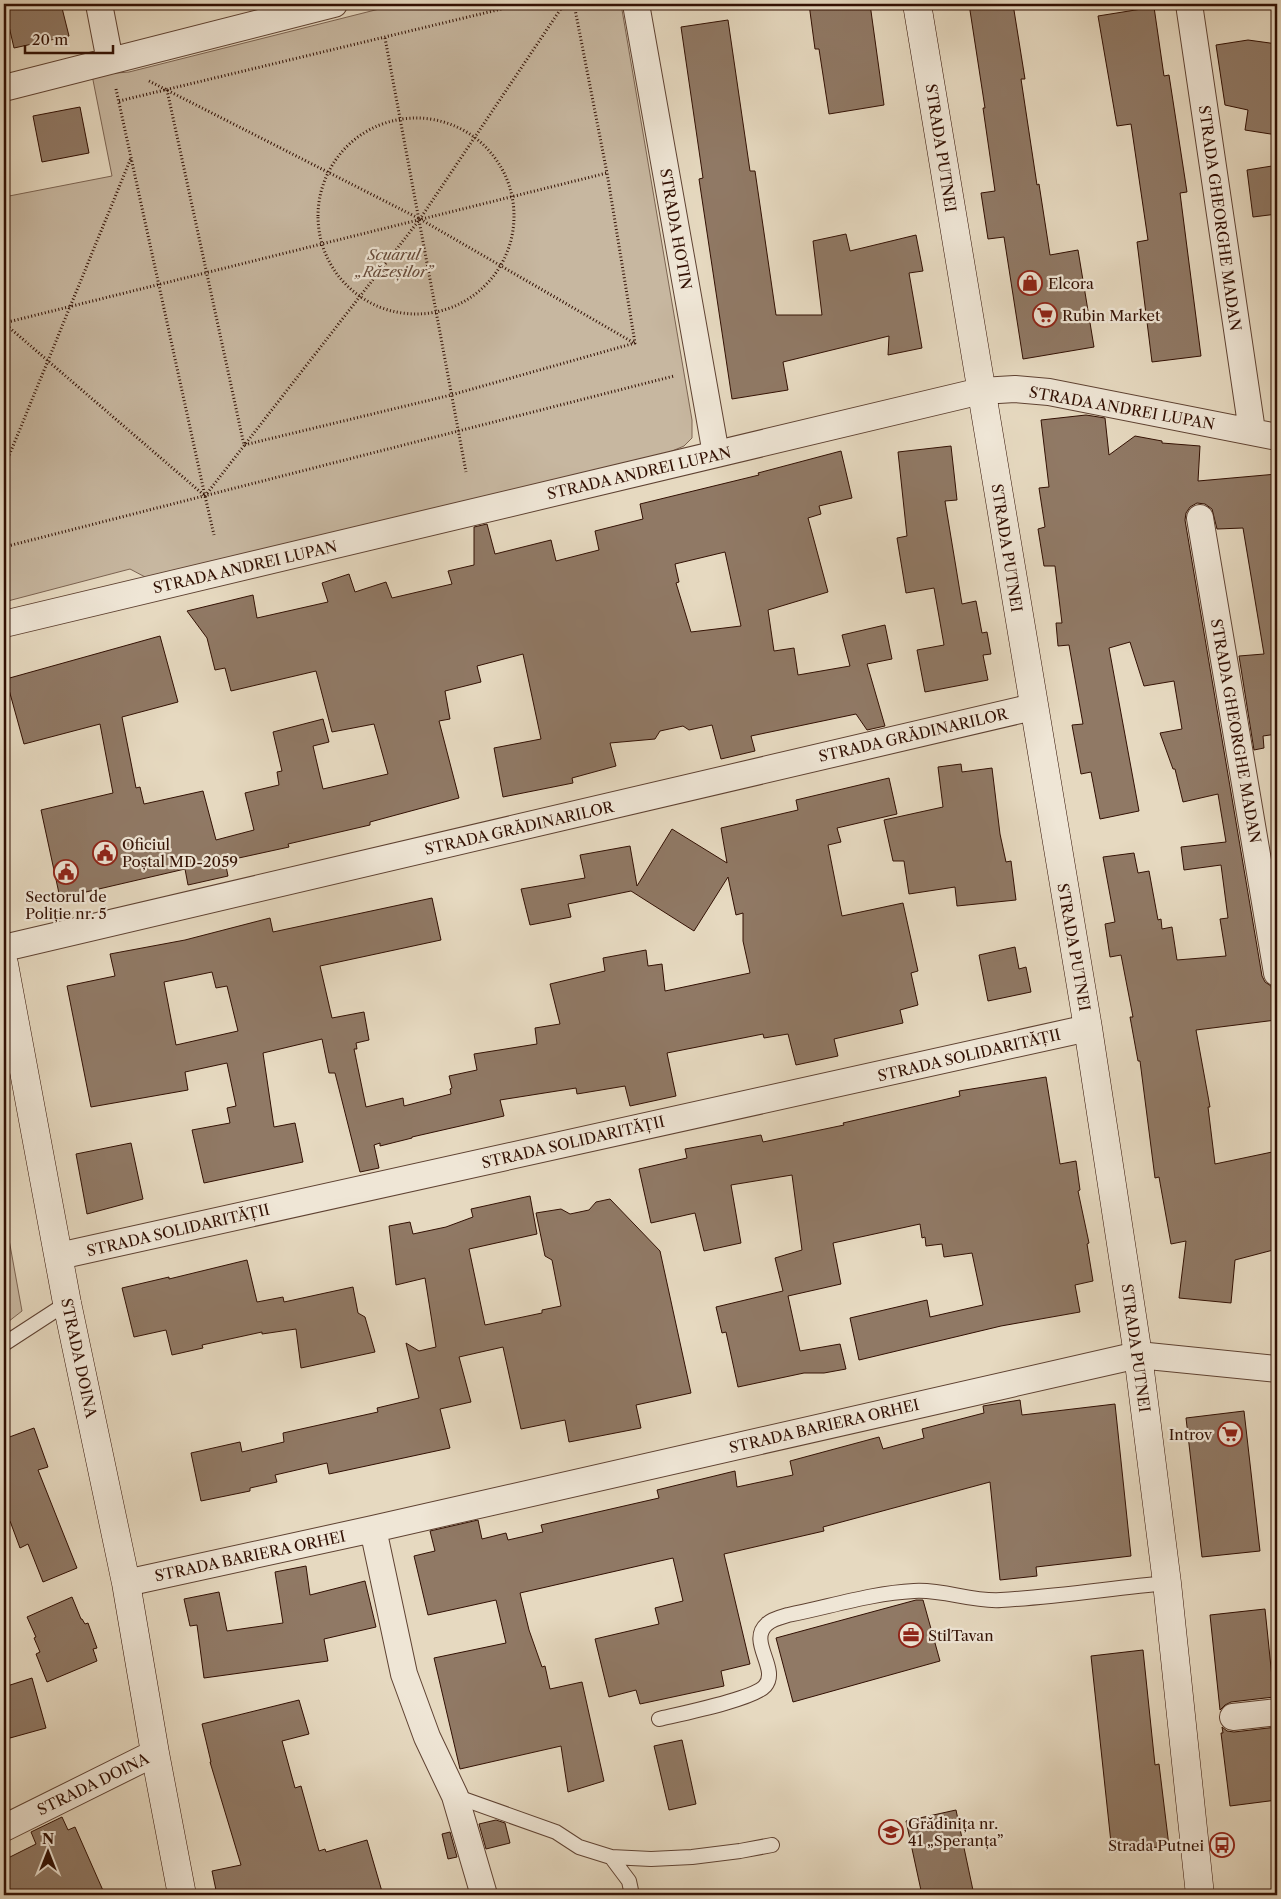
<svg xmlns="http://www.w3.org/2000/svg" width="1281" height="1899" viewBox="0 0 1281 1899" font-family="'Libre Caslon Text',serif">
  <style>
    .green { fill: #c7b7a0; stroke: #7c6452 }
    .building { fill: #907965; stroke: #321003; fill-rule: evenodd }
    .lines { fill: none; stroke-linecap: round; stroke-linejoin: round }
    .lane-casing { stroke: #5f4232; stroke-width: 16 }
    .street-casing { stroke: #5f4232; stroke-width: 28 }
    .secondary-casing { stroke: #321003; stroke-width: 29 }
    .path { stroke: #321003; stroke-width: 3; stroke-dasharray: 1 2.5; stroke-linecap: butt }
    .lane { stroke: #efe6d6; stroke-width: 14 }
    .street { stroke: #efe6d6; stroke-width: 26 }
    .secondary { stroke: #efe6d6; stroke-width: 28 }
    .labels { text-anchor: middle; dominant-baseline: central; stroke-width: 4.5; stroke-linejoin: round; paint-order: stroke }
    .street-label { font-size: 15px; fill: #321003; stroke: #efe6d6 }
    .park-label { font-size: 15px; font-style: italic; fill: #664a3a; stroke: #efe6d6 }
    .poi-label { font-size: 15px; fill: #321003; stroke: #efe6d6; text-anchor: start }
  </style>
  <rect width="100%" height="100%" fill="#e6d9c0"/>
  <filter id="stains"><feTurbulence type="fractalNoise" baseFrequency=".004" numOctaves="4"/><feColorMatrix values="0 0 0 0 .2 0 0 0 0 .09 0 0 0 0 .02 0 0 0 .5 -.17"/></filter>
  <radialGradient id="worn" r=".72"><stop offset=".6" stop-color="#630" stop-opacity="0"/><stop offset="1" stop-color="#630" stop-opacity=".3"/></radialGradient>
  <path class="green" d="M399,4H621L692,420V438L684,446L665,454L147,578L130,569L4,602V197L112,176L92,75L129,72Z
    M4,1212L22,1311L4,1325Z"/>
  <path class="building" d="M26,4H61L69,36L14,48L5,9Z
    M809,4H870L884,105L829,114L819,49H815Z
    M969,4H1013L1025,79H1021L1037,185L1039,184L1050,255L1078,250L1094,347L1023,359L1004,237L988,239L981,193L995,191L983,108H985Z
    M1154,7L1164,76L1169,75L1187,192L1180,193L1201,356L1152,362L1137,242L1148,240L1131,124L1117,126L1098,16Z
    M728,20L750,171H755L776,315H822L813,241L846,234L850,251L916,235L923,271L909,273L922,348L888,355L889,336L783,362L788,390L732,399L699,179L703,178L681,27Z
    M1248,40L1277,44V135L1245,130L1248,110L1225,105L1216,45Z
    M80,107L89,153L42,162L33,116Z
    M1272,166L1277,214L1253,217L1247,170Z
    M1086,415L1105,418L1109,455L1135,436L1162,441V443L1200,446L1198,481L1277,474V734L1263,736L1264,748L1254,750L1239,656L1264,654L1243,528L1217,529L1212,509L1205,504L1197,503L1190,507L1186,513L1185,520L1262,976L1265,982L1271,986L1276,1020L1196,1030L1210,1107H1208L1215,1164L1277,1151V1249L1235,1260L1231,1303L1179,1298L1186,1241L1171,1244L1159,1177L1155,1178L1140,1061H1138L1130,1017H1133L1121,955L1110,957L1105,924L1115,922L1103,857L1134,853L1138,873L1149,871L1158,920L1161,919L1162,929L1172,927L1177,960L1226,956L1220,919L1228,918L1221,865L1184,870L1181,847L1226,842L1218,794L1183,802L1175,769H1173L1160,733L1182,729L1174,681L1144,686L1130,642L1109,648L1139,811L1100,819L1091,772L1081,774L1072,725L1083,724L1069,645L1058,646L1056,623H1062L1055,566H1044L1038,529L1045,527L1039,488L1049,487L1041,420Z
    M951,446L957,500L945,501L962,604L976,601L982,633L987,632L991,654L983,655L988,680L925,692L917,650L944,645L934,588L906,593L897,538L907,536L898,452Z
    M841,451L852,498L819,506L821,514L808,518L828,592L768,610L774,651L794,648L798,675L850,666L842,635L885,625L892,659L867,664L885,726L867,730L856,714L751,736L755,751L721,759L712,725L689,730L683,726L660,731L655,739L610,743L616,766L572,778L573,783L503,797L494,748L541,739L523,654L477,666L481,682L445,691L450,719L439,721L459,798L370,822V825L288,844L289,847L225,861L228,876L188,885L185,869L60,898L41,810L113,793L100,724L24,744L6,679L160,636L178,702L122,717L136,788L140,787L144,804L203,791L216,840L254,830L245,793L279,785L277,772L282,771L273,732L323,719L329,742L313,746L323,789L388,774L374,724L332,732L316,671L231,691L225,668L215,670L207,638L187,611L253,595L257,618L328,602L322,583L349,574L355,592L386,582L392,598L452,584L448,571L474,565V527L487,524L495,554L551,540L556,561L599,550L595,531L643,519L640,504L759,475L758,473ZM725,552L741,626L691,632L676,583L679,582L675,564Z
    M961,764L962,772L992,768L1000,834L1006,862L1011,861L1016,900L957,906L955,887L909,894L904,861H893L884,820L943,807L938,767Z
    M889,778L897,814L837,828L841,842L828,845L842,916L903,903L918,971L911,973L918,1005L900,1010L903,1023L834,1039L838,1056L796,1065L788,1034L764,1038L763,1034L667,1053L676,1096L630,1106L625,1086L577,1094L576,1088L500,1100L504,1116L412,1137V1138L380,1146V1143L374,1145L379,1168L360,1172L335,1073H329L322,1039L263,1053L274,1127L295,1123L303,1162L204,1183L192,1130L230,1123L227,1108L236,1106L227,1063L185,1072L188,1090L91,1107L67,986L115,976L110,954L185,940L270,918L273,932L432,898L441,940L320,966L332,1018L364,1012L369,1040L356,1043L357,1049H354L366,1107L403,1098L404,1106L451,1094L450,1089L452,1088L449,1076L477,1070L474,1054L537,1044L535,1028L560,1024L550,984L605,971L603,958L646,950L648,966L662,964L665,991L750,973L743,941V913L736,915L728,877L694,931L631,891L568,904L571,917L530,925L521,889L585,878L580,855L630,846L637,886L672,829L727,863L721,828L798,810L796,800ZM212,972L216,988L227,986L238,1031L176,1045L164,982Z
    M1015,947L1019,969L1026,967L1031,992L988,1001L979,955Z
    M1046,1077L1060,1164L1076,1161L1080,1190L1078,1191L1089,1243L1087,1244L1093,1281L1075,1285L1080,1312L1001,1326L859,1360L850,1318L927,1300L930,1317L983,1305L972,1253L944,1257L942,1244L926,1246L925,1237L922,1238L920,1224L833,1243L841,1284L788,1296L800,1351L840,1344L846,1369L824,1373H804L738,1387L726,1332L722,1333L716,1307L783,1291L775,1258L802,1250L792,1175L731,1185L741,1243L704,1251L695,1213L651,1223L639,1169L687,1158L685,1149L761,1135L763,1142L844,1125L843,1123L960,1096L959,1091Z
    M131,1143L143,1199L87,1214L76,1154Z
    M530,1196L537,1234L469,1249L485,1325L542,1313V1310L561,1306L552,1260L545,1256L536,1213L561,1209L570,1214L589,1210L596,1202L610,1199L660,1251L691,1393L636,1405L641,1428L569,1442L565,1420L521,1429L503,1347L459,1357L471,1402L440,1409L450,1448L329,1474L327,1463L275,1475L277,1482L250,1488V1491L201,1501L191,1453L240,1442L242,1452L284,1442L283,1433L378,1412L377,1408L419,1398L406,1343L419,1351L436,1347L425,1278L396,1285L389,1226L410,1222L413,1234L446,1227L473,1217L471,1209Z
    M247,1260L257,1302L283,1297L284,1302L353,1287L358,1313L365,1317L375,1352L301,1368L296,1329L262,1334V1332L202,1345L203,1348L172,1355L166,1330L134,1337L122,1288L169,1277V1279Z
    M1020,1400L1022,1415L1115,1404L1131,1556L1036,1567L1037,1576L1000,1580L990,1482L823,1527L824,1531L724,1554L750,1664L721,1671L724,1686L640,1704L636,1690L609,1697L595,1639L659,1624L655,1608L683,1601L673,1558L520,1593L529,1630L542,1667L545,1666L550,1689L582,1682L604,1781L568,1792L561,1746L460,1769L434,1658L506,1643L496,1600L428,1615L414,1556L435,1551L430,1531L478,1520L482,1539L506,1533L508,1540L543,1532L541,1525L659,1498L657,1490L735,1471L737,1487L793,1475L790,1461L879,1437L883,1449L924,1438L922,1429L984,1413L983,1406Z
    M1244,1411L1260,1551L1202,1557L1186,1418Z
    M34,1428L48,1467L38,1470L77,1568L43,1582L28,1544L20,1548L10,1521L4,1524V1439Z
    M306,1566L310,1595L365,1581L376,1627L324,1639L328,1661L204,1678L197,1625L190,1626L184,1599L219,1592L227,1631L283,1623L275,1572Z
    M72,1597L81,1619H82L85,1624L88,1623L97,1648L93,1649L97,1661L47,1682L36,1654L40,1652L34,1638L36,1637L27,1617Z
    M916,1600H923L940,1661L793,1702L776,1638Z
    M1265,1609L1274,1697L1231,1702L1225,1705L1220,1710L1210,1615Z
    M1143,1650L1155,1765L1159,1764L1169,1846L1112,1852L1091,1656Z
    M32,1678L46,1728L10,1738L4,1716V1687Z
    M299,1700L309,1734L282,1741L295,1788L301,1786L319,1851L325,1849L326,1852L367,1840L383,1895H217L212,1871L241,1865L210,1762H211L202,1724Z
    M1222,1727L1227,1731L1234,1732L1277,1727V1800L1230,1806L1221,1733H1223Z
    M682,1740L696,1804L669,1810L654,1746Z
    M956,1810L974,1895H922L906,1821Z
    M62,1817L68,1830L75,1827L105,1895H4V1860L36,1844L31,1832Z
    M496,1820L505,1823L510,1843L486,1849L479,1824Z
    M450,1832L457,1857L448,1859L442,1834Z"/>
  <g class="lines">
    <defs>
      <path id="lane" d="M4,1344L67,1303
        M659,1719C680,1714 754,1699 765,1686C780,1669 747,1641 767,1624C772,1619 781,1617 788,1615C829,1607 872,1593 914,1591C944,1589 971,1602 1001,1600C1056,1597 1112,1588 1167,1583
        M455,1796L556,1832L579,1847L611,1857L651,1859L692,1857L740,1851L772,1845
        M611,1857L629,1881L632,1895"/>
      <path id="street" d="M99,4L110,61
        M636,4L716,454
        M1189,4L1252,431
        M4,88L334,4
        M1200,518L1277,973
        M4,624L981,391L1015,389L1049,392L1277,437
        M4,948L1033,707
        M59,1256L1088,1028
        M373,1529L404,1674L427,1737L455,1796L484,1895
        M126,1583L373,1529L1138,1355L1277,1369
        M1233,1717L1277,1712
        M4,1828L155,1753"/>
      <path id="secondary" d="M917,4L1088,1028L1138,1355L1167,1583L1200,1895
        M4,964L67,1303L126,1583L155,1753L182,1895"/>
    </defs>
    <use href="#lane" class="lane-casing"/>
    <use href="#street" class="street-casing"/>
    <use href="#secondary" class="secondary-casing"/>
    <path class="path" d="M385,38L466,472
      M149,81L420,219L634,343
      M116,89L205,496
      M167,90L244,445L451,395L635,343L607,173L574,4
      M119,101L522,4
      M318 216a98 98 0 1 1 196 0a98 98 0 1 1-196 0Z
      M4,323L607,173
      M4,323L205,496L214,535
      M4,468L131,158
      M205,496L420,219L564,4
      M4,547L674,376"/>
    <use href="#lane" class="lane"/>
    <use href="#street" class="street"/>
    <use href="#secondary" class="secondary"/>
  </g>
  <defs>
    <symbol id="shop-ring" viewBox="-11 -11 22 22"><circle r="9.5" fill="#efe6d6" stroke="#8f2418" stroke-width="1.5"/><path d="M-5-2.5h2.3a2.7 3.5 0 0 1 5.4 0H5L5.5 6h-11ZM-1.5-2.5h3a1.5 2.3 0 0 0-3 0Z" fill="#8f2418"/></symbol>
    <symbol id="supermarket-ring" viewBox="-11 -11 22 22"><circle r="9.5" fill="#efe6d6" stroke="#8f2418" stroke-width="1.5"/><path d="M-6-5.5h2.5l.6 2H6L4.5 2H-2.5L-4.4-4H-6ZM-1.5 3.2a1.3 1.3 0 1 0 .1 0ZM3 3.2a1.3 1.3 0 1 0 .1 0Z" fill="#8f2418"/></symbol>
    <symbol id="civic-ring" viewBox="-11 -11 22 22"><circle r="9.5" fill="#efe6d6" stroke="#8f2418" stroke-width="1.5"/><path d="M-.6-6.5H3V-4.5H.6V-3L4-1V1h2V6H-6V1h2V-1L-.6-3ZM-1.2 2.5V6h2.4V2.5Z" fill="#8f2418"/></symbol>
    <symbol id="office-ring" viewBox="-11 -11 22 22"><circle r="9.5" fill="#efe6d6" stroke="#8f2418" stroke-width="1.5"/><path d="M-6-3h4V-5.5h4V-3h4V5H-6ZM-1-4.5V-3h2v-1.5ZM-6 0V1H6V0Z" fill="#8f2418"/></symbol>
    <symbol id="school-ring" viewBox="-11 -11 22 22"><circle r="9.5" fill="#efe6d6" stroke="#8f2418" stroke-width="1.5"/><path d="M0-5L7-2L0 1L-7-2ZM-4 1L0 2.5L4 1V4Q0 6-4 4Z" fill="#8f2418"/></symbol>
    <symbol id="bus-ring" viewBox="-11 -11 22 22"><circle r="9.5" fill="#efe6d6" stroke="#8f2418" stroke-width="1.5"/><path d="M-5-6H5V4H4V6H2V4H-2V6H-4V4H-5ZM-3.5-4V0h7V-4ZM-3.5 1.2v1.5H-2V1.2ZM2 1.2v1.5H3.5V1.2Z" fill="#8f2418"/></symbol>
  </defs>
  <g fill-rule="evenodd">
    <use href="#shop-ring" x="1016" y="269" width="28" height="28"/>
    <use href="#supermarket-ring" x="1031" y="301" width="28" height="28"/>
    <use href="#civic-ring" x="91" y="839" width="28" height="28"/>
    <use href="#civic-ring" x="52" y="858" width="28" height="28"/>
    <use href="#supermarket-ring" x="1216" y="1420" width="28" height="28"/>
    <use href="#office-ring" x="897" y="1621" width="28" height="28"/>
    <use href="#school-ring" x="877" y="1818" width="28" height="28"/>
    <use href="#bus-ring" x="1208" y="1831" width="28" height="28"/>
  </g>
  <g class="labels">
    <g class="street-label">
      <text transform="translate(941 148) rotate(81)">STRADA PUTNEI</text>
      <text transform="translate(1220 218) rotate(82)">STRADA GHEORGHE MADAN</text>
      <text transform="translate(676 229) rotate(80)">STRADA HOTIN</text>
      <text transform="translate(1122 408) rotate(10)">STRADA ANDREI LUPAN</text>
      <text transform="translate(639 473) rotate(-13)">STRADA ANDREI LUPAN</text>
      <text transform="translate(1007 548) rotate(81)">STRADA PUTNEI</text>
      <text transform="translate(245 567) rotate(-13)">STRADA ANDREI LUPAN</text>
      <text transform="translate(1236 731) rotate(80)">STRADA GHEORGHE MADAN</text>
      <text transform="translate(913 735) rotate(-13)">STRADA GRĂDINARILOR</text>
      <text transform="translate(519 828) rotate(-13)">STRADA GRĂDINARILOR</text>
      <text transform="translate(1074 947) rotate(80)">STRADA PUTNEI</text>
      <text transform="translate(969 1055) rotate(-13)">STRADA SOLIDARITĂȚII</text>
      <text transform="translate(573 1142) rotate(-13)">STRADA SOLIDARITĂȚII</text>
      <text transform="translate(178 1230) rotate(-13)">STRADA SOLIDARITĂȚII</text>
      <text transform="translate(1136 1348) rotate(82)">STRADA PUTNEI</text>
      <text transform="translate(79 1358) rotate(78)">STRADA DOINA</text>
      <text transform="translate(824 1426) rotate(-13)">STRADA BARIERA ORHEI</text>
      <text transform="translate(250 1556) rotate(-12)">STRADA BARIERA ORHEI</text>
      <text transform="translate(93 1784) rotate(-26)">STRADA DOINA</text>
    </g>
    <g class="park-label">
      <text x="394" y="254">Scuarul<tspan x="394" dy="17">„Răzeșilor”</tspan></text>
    </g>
    <g class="poi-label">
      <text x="1048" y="283">Elcora</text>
      <text x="1062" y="315">Rubin Market</text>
      <text x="122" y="844">Oficiul<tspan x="122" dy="17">Poștal MD-2059</tspan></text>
      <text x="66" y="896" text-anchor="middle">Sectorul de<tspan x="66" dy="17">Poliție nr. 5</tspan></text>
      <text x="1212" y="1434" text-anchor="end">Introv</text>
      <text x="928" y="1635">StilTavan</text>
      <text x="908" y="1823">Grădinița nr.<tspan x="908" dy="17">41 „Speranța”</tspan></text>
      <text x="1204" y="1845" text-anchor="end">Strada Putnei</text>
    </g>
  </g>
  <rect width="1281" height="1899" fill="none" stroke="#e6d9c0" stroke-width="20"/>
  <rect x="5" y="5" width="1271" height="1889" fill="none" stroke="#321003" stroke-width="2.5"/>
  <rect x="10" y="10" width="1261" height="1879" fill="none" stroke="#321003"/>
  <g transform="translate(48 1852)" stroke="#efe6d6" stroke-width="4" paint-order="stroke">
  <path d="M0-4L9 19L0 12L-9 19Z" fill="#321003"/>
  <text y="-8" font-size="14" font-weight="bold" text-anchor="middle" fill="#321003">N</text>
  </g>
  <path d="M25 45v8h88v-8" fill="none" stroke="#321003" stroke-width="2.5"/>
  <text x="32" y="45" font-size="15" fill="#321003" stroke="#efe6d6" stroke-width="4" paint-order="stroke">20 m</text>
  <rect width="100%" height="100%" filter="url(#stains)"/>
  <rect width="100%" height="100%" fill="url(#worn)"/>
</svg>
